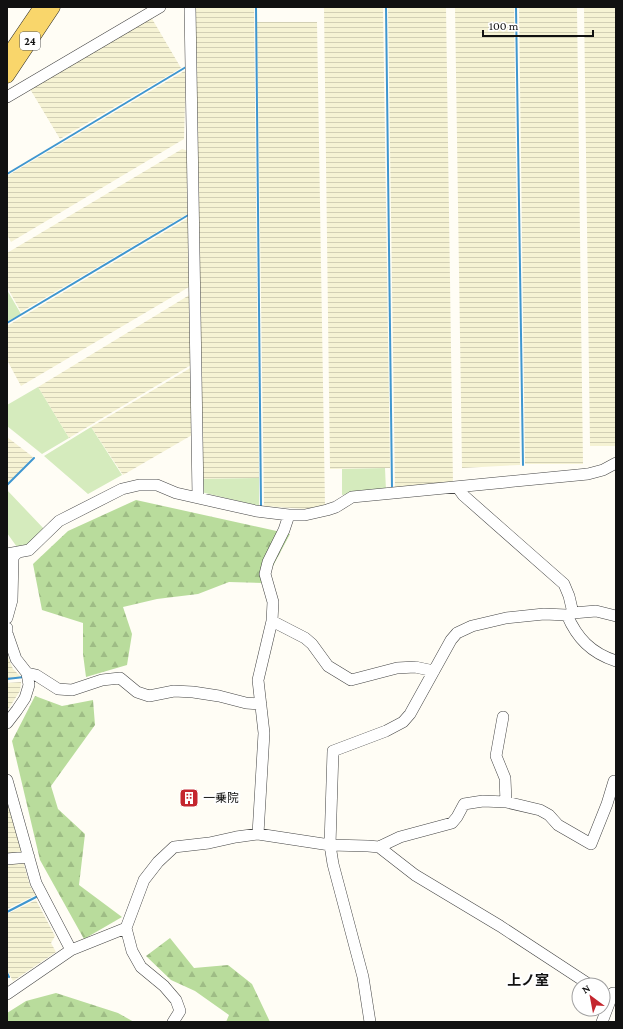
<svg xmlns="http://www.w3.org/2000/svg" width="623" height="1029" viewBox="0 0 623 1029" font-family="'Crimson Pro','Noto Sans JP',serif">
  <style>
    .farmland { fill: url(#farmland-rules) }
    .grass { fill: #d5ebbd }
    .forest { fill: url(#forest-firs) }
    .lines { fill: none; stroke-linecap: round; stroke-linejoin: round }
    .stream { stroke: #3f96cf; stroke-width: 2 }
    .minor-casing { stroke: #444; stroke-width: 12 }
    .major-casing { stroke: #222; stroke-width: 15 }
    .minor { stroke: #fff; stroke-width: 11 }
    .major { stroke: #f9d66b; stroke-width: 14 }
    .labels { text-anchor: middle; dominant-baseline: central; stroke-width: 4; stroke-linejoin: round; paint-order: stroke }
    .shield { fill: #fff; stroke: #585858; stroke-width: 1 }
    .shield-label { font-size: 11px; font-weight: bold; fill: #111 }
    .poi-label { font-size: 12px; fill: #111; stroke: #fff; text-anchor: start }
    .quarter-label { font-size: 14px; font-weight: bold; fill: #111; stroke: #fff }
  </style>
  <defs>
    <pattern id="farmland-rules" width="6" height="5" patternUnits="userSpaceOnUse"><rect width="6" height="5" fill="#f6f3d4"/><path d="M0 2.5h6" fill="none" stroke="#d2cfb5"/></pattern>
    <pattern id="forest-firs" width="22" height="20" patternUnits="userSpaceOnUse"><rect width="22" height="20" fill="#b9dc9c"/><path d="M5 1l3.5 6h-7zM16 11l3.5 6h-7z" fill="#9ebc85"/></pattern>
  </defs>
  <rect width="100%" height="100%" fill="#fffdf5"/>
  <path class="farmland" d="M195,7H254L259,478L201,479Z
    M324,7H383L390,468L330,469Z
    M388,7H446L453,484L395,489Z
    M455,7H514L520,465L462,468Z
    M519,7H577L583,464H525Z
    M584,7H616V446H590Z
    M151,17L181,68L60,139L30,89Z
    M257,22H317L325,505L305,509L264,506Z
    M186,70L184,139L11,242L7,235V176Z
    M182,149L188,151L189,213L21,312L7,287V253Z
    M188,218L189,287L21,386L7,360V326Z
    M191,294V365L69,438L38,387Z
    M192,367V435L123,475L91,427Z
    M7,437L33,457L7,484Z
    M7,655L13,669L21,677L7,678Z
    M21,682L20,691L7,711V683Z
    M7,802L23,855L7,857Z
    M23,861L30,886L36,895L7,909V864Z
    M36,900L55,936L51,943L56,952L13,981L7,970V914Z"/>
  <path class="grass" d="M7,290L21,314L7,322Z
    M38,387L69,438L42,454L7,426V405Z
    M91,427L122,475L88,494L44,456Z
    M385,468L386,491L342,495V469Z
    M259,478V506L201,492V479Z
    M7,490L45,530L26,546L17,547L7,533Z"/>
  <path class="forest" d="M136,500L290,534L264,583L229,582L198,594L157,599L123,607L132,634L127,665L86,677L83,654V623L42,610L33,564L68,531Z
    M35,696L62,706L93,700L95,725L51,786L58,809L85,834L79,885L122,917L84,939L40,860L12,741Z
    M170,938L194,968L228,965L252,984L270,1022H226L229,1015L195,991L171,980L146,956Z
    M56,993L118,1013L134,1022H7V1013L26,1001Z"/>
  <g class="lines">
    <path class="stream" d="M256,7L261,506
      M386,7L392,489
      M516,7L523,465
      M7,174L186,67
      M7,323L190,214
      M7,485L34,458
      M7,679L24,677
      M7,912L38,896
      M7,973L9,977"/>
    <defs>
      <path id="minor" d="M190,7L198,497
        M7,97L160,7
        M458,488L463,495L564,584L569,596L573,613
        M7,554L29,550L59,521L122,489L139,485H157L176,493L256,511L289,515H305L327,510L336,507L352,497L588,474L603,470L616,463
        M567,615C577,638 591,653 616,661
        M7,618L12,600L13,557L17,553
        M272,621L305,638L312,644L328,666L351,680L397,668L415,667L434,671
        M7,628V633L16,659L27,673L29,685L25,698L17,710L7,723
        M27,673L36,675L58,689L72,690L102,680L120,678L137,692L149,696L174,691L193,692L219,696L246,703L261,704
        M503,717L496,756L505,778L506,802
        M7,780L36,883L71,950
        M258,834L264,733L258,680L272,621L273,602L265,574L268,562L284,530L289,515
        M379,847L400,837L452,823L457,817L464,804L483,801L506,802L540,810L549,815L558,825L591,844L607,804L614,781L616,782
        M7,859L29,857
        M126,928L132,951L141,967L164,986L176,1000L180,1011L173,1022
        M7,994L71,950L126,928L144,880L158,862L174,847L209,843L236,837L258,834L330,845L368,846L379,847L415,875L500,926L590,985
        M370,1022L363,977L333,864L330,845L333,751L386,731L403,722L410,714L451,640L457,633L472,626L506,618L544,614L567,615L573,613L596,611L616,616
        M602,1022L613,993"/>
      <path id="major" d="M7,57L41,7
        M7,76L53,7"/>
    </defs>
    <use href="#minor" class="minor-casing"/>
    <use href="#major" class="major-casing"/>
    <use href="#minor" class="minor"/>
    <use href="#major" class="major"/>
  </g>
  <defs>
    <symbol id="building-square" viewBox="-11 -11 22 22"><rect x="-9" y="-9" width="18" height="18" rx="4" fill="#c4262e" stroke="#fff"/><path d="M-4-6H4V6H1V3H-1V6H-4ZM-2.5-4.3h1.7v1.8h-1.7ZM.8-4.3h1.7v1.8H.8ZM-2.5-1h1.7V.8h-1.7ZM.8-1h1.7V.8H.8Z" fill="#fff"/></symbol>
  </defs>
  <g fill-rule="evenodd">
    <use href="#building-square" x="178" y="787" width="22" height="22"/>
  </g>
  <g class="labels">
    <rect class="shield" x="20" y="32" width="20" height="18" rx="3"/>
    <g class="shield-label">
      <text x="30" y="41">24</text>
    </g>
    <g class="poi-label">
      <text x="203" y="798">一乗院</text>
    </g>
    <g class="quarter-label">
      <text x="528" y="980">上ノ室</text>
    </g>
  </g>
  <rect width="623" height="1029" fill="none" stroke="#111111" stroke-width="16"/>
  <g transform="translate(591 997) rotate(328)"><circle r="19" fill="#ffffff" stroke="#a0a0a0"/>
  <path d="M0-3L7 15L0 10L-7 15Z" fill="#c4262e"/>
  <text y="-6" font-size="11" font-weight="bold" text-anchor="middle" fill="#111111">N</text>
  </g>
  <path d="M483 30v6h110v-6" fill="none" stroke="#111111" stroke-width="2"/>
  <text x="489" y="30" font-size="12" fill="#111111" stroke="#ffffff" stroke-width="3" paint-order="stroke">100 m</text>
</svg>
